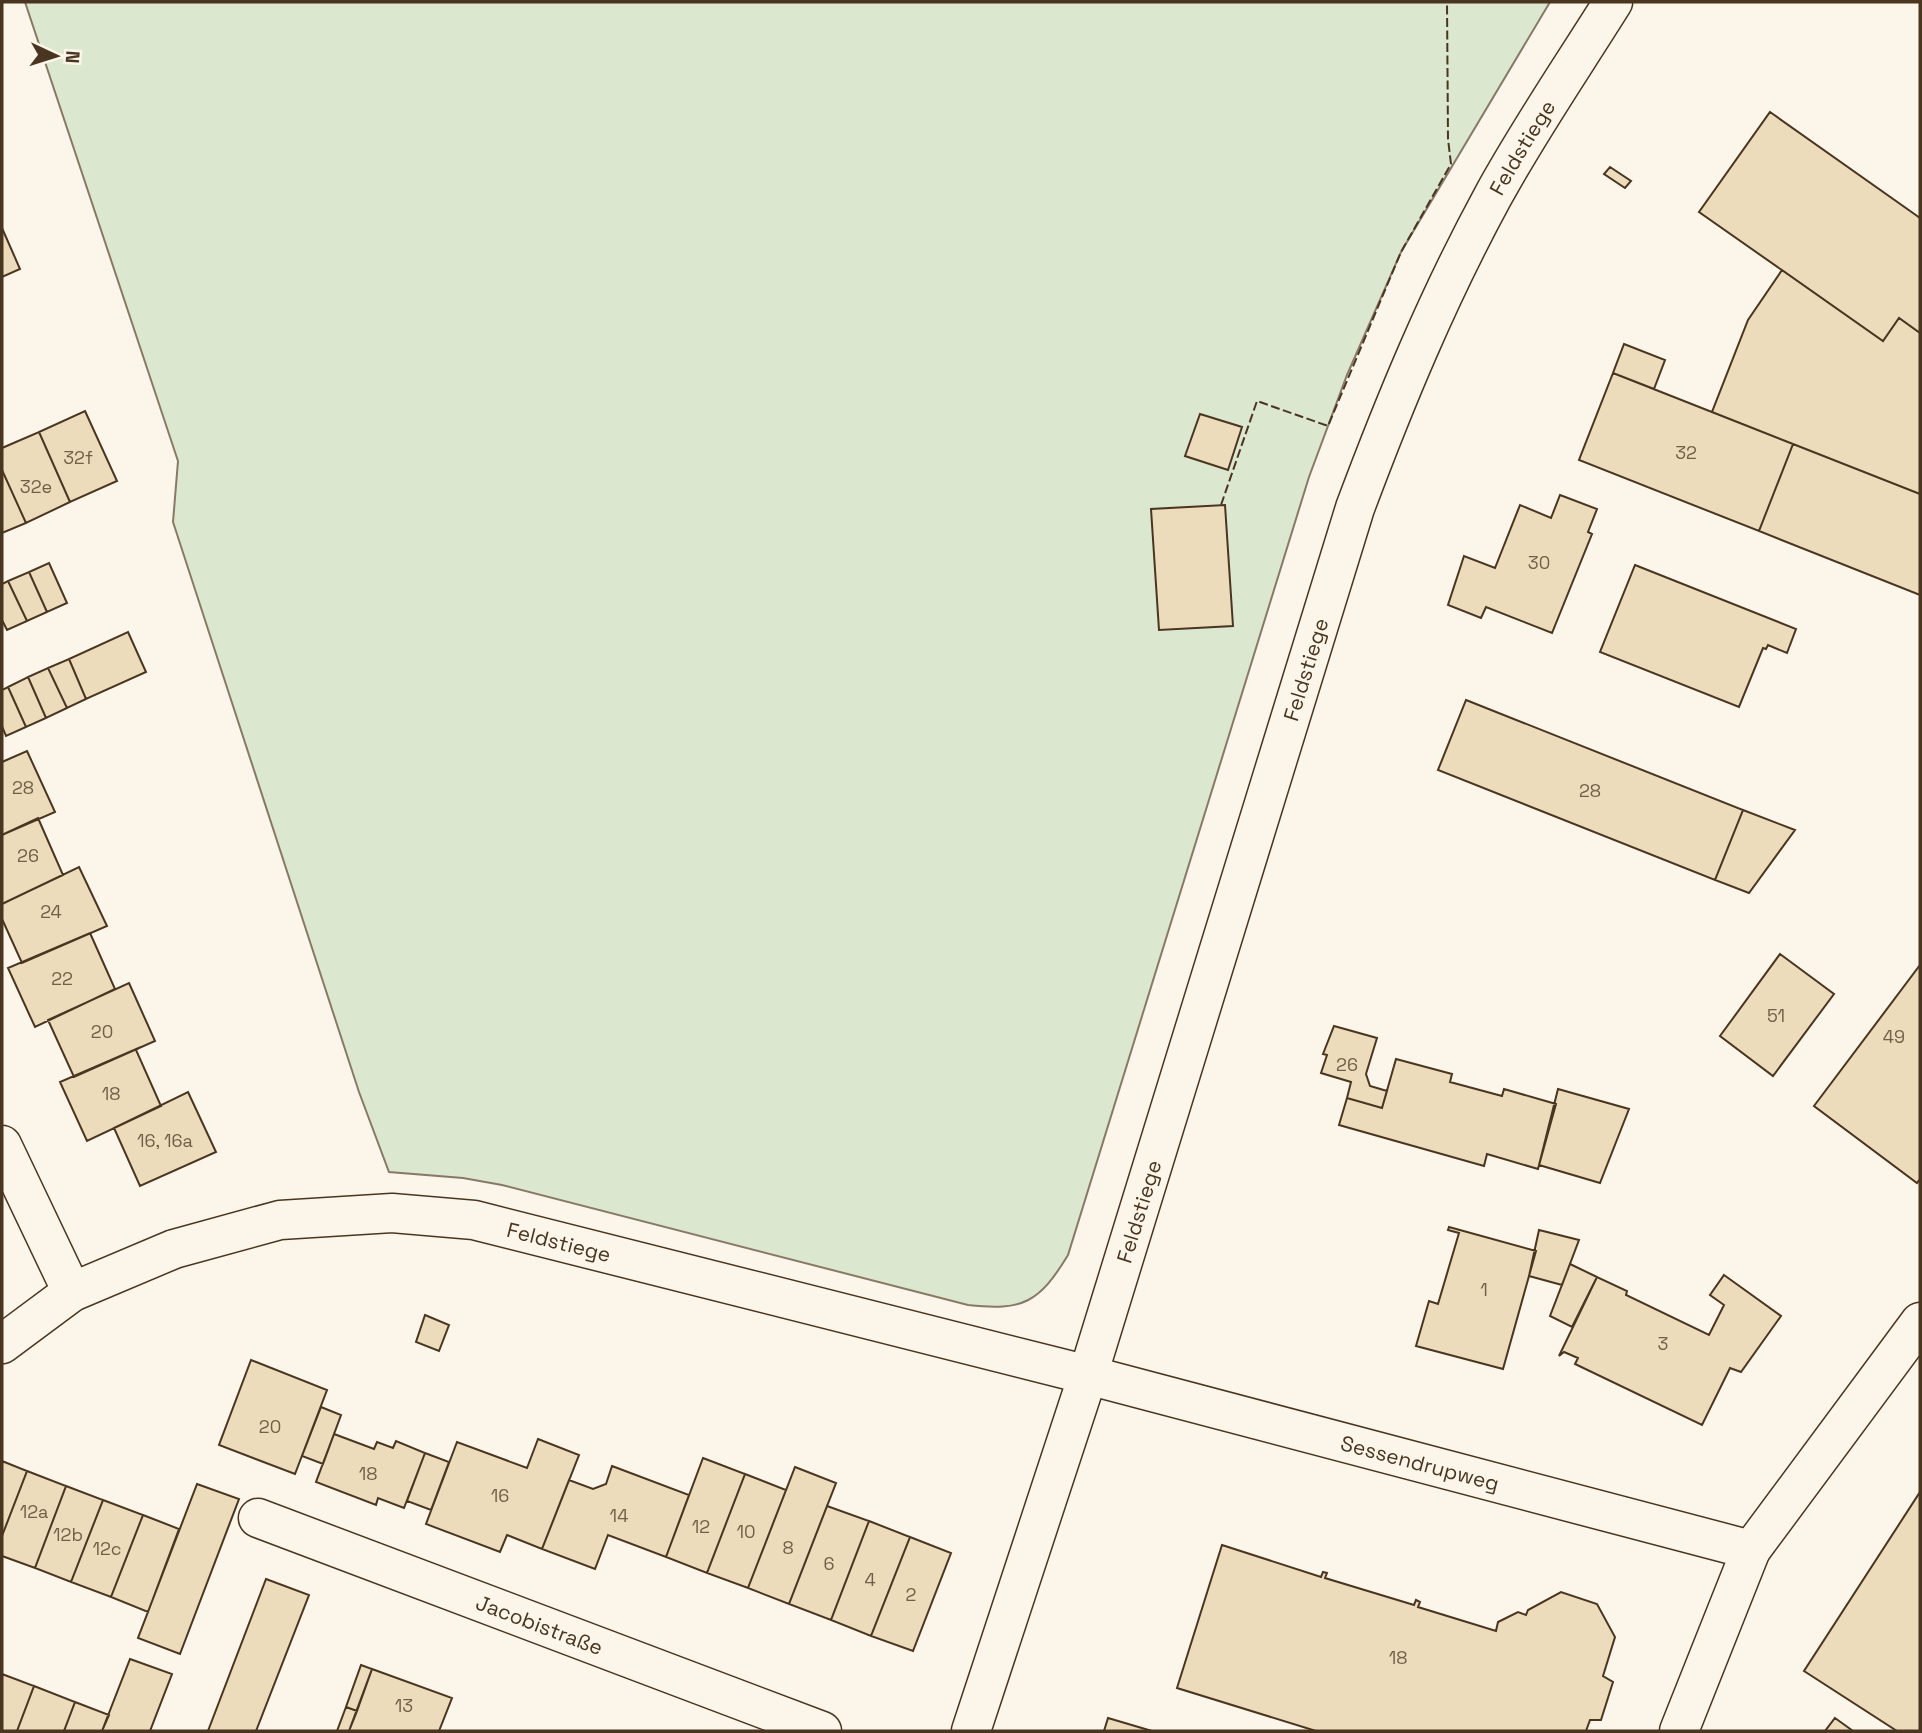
<svg xmlns="http://www.w3.org/2000/svg" width="1922" height="1733" viewBox="0 0 1922 1733" font-family="'Space Grotesk',sans-serif">
  <style>
    .green { fill: #dce7d0; stroke: #887966; stroke-width: 2 }
    .building { fill: #ecdcbc; stroke: #4a3520; stroke-width: 2 }
    .lines { fill: none; stroke-linecap: round; stroke-linejoin: round }
    .street-casing { stroke: #4a3520; stroke-width: 41 }
    .street { stroke: #fbf6e9; stroke-width: 38 }
    .fence { stroke: #4a3520; stroke-width: 2; stroke-dasharray: 9 3.5; stroke-linecap: butt }
    .labels { text-anchor: middle; dominant-baseline: central; stroke-width: 5; stroke-linejoin: round; paint-order: stroke }
    .number-label { font-size: 18px; fill: #725f47 }
    .street-label { font-size: 21px; fill: #4a3520; stroke: #fbf6e9 }
  </style>
  <rect width="100%" height="100%" fill="#fbf6e9"/>
  <path class="green" d="M25,2H1550L1401,252L1347,375L1309,477L1068,1255C1039,1303 1023,1311 968,1305L502,1185L463,1178L389,1172L359,1092L173,522L178,461Z"/>
  <path class="building" d="M1770,112L1920,218V333L1899,318L1883,341L1699,212Z
    M1610,167L1631,181L1625,188L1604,174Z
    M2,228L20,269L2,277Z
    M1782,270L1883,341L1899,318L1920,333V494L1712,412L1748,320Z
    M1624,344L1665,360L1654,389L1613,373Z
    M1613,373L1793,444L1759,531L1579,460Z
    M85,411L117,481L70,502L39,432Z
    M1200,414L1242,427L1228,470L1185,456Z
    M39,432L70,502L26,523L2,470V448Z
    M1793,444L1920,494V595L1759,531Z
    M2,470L26,523L2,533Z
    M1560,495L1597,509L1588,532L1592,534L1552,633L1486,607L1481,618L1448,605L1464,556L1495,568L1520,505L1551,518Z
    M1225,505L1233,626L1159,630L1151,509Z
    M49,563L67,603L47,612L29,572Z
    M1635,565L1796,629L1787,653L1768,645L1766,649L1763,648L1739,707L1600,652Z
    M29,572L47,612L27,621L8,581Z
    M8,581L27,621L7,630L2,620V584Z
    M128,632L146,672L86,699L69,659Z
    M69,659L86,699L67,708L48,668Z
    M48,668L67,708L46,718L28,677Z
    M28,677L46,718L26,727L8,687Z
    M8,687L26,727L6,736L2,726V690Z
    M1466,700L1743,810L1715,880L1438,770Z
    M27,751L55,812L2,835V762Z
    M1743,810L1795,830L1749,893L1715,880Z
    M38,818L63,875L2,904V835Z
    M79,867L107,926L22,963L2,919V904Z
    M90,933L115,989L35,1027L8,968Z
    M1780,954L1834,994L1773,1076L1720,1036Z
    M1920,965V1179L1917,1183L1814,1106Z
    M129,983L155,1041L74,1077L48,1020Z
    M1334,1026L1377,1038L1366,1074L1370,1086L1387,1091L1382,1108L1347,1098L1351,1082L1321,1073L1327,1055L1323,1054Z
    M141,1047L136,1050L161,1106L87,1141L60,1082Z
    M1396,1059L1452,1074L1450,1082L1502,1096L1504,1089L1556,1104L1538,1169L1487,1154L1484,1166L1339,1125L1347,1098L1382,1108Z
    M1558,1089L1629,1109L1600,1183L1539,1165Z
    M188,1092L216,1152L140,1186L114,1128Z
    M1449,1227L1536,1251L1503,1369L1416,1346L1429,1301L1438,1304L1459,1233L1448,1230Z
    M1539,1230L1579,1240L1562,1285L1529,1276Z
    M1570,1264L1597,1277L1572,1327L1550,1316Z
    M1724,1275L1781,1316L1741,1372L1730,1368L1702,1425L1575,1364L1578,1358L1564,1352L1559,1356L1597,1277L1627,1291L1626,1295L1709,1335L1724,1305L1710,1295Z
    M425,1315L449,1325L439,1351L416,1342Z
    M251,1360L327,1390L295,1474L219,1445Z
    M321,1407L341,1415L323,1464L302,1456Z
    M334,1434L374,1449L377,1442L393,1448L396,1441L425,1453L404,1508L378,1498L376,1505L316,1482Z
    M538,1439L579,1455L542,1549L507,1535L500,1552L426,1524L457,1442L527,1468Z
    M425,1453L449,1462L431,1510L407,1501Z
    M703,1458L745,1474L707,1573L666,1557Z
    M2,1461L27,1471L2,1536Z
    M612,1466L689,1495L666,1557L608,1535L595,1569L542,1549L569,1480L593,1489L606,1484Z
    M795,1467L836,1483L789,1604L748,1588Z
    M27,1471L66,1486L35,1568L2,1556V1536Z
    M745,1474L786,1490L748,1588L707,1573Z
    M197,1484L239,1499L180,1654L138,1638Z
    M66,1486L103,1500L71,1582L35,1568Z
    M1920,1492V1731H1897L1804,1671Z
    M103,1500L143,1515L111,1597L71,1582Z
    M827,1506L869,1521L831,1620L789,1604Z
    M143,1515L179,1529L148,1612L111,1597Z
    M869,1521L910,1537L871,1636L831,1620Z
    M910,1537L951,1553L913,1651L871,1636Z
    M1222,1545L1321,1577L1323,1572L1327,1573L1325,1578L1414,1605L1416,1600L1420,1602L1418,1607L1496,1631L1498,1622L1518,1612L1526,1615L1528,1610L1561,1592L1597,1604L1615,1637L1603,1676L1613,1682L1601,1720H1590L1586,1731H1316L1177,1688Z
    M266,1579L309,1595L256,1731H208Z
    M130,1659L172,1674L150,1731H102Z
    M361,1665L372,1669L357,1711L346,1707Z
    M372,1669L452,1698L439,1731H349Z
    M2,1674L34,1686L17,1731H2Z
    M34,1686L75,1702L64,1731H17Z
    M75,1702L109,1715L102,1731H64Z
    M346,1707L357,1711L349,1731H337Z
    M1108,1718L1152,1731H1104Z
    M1835,1718L1853,1731H1825Z"/>
  <g class="lines">
    <defs>
      <g id="street">
        <path d="M2,1145L72,1292"/>
        <path id="s1" d="M2,1344L72,1292L174,1249L280,1220L392,1213L474,1220L1088,1375L1751,1550L1679,1731"/>
        <path id="s2" d="M258,1518L822,1731"/>
        <path d="M1751,1550L1920,1322"/>
        <path id="s3" d="M971,1731L1088,1375L1355,508C1395,401 1438,297 1493,196C1529,130 1573,66 1613,2"/>
      </g>
    </defs>
    <use href="#street" class="street-casing"/>
    <use href="#street" class="street"/>
    <path class="fence" d="M1221,505L1257,401L1328,426L1401,252L1451,164L1448,139L1447,2"/>
  </g>
  <g class="labels">
    <g class="number-label">
      <text x="1686" y="452">32</text>
      <text x="78" y="457">32f</text>
      <text x="36" y="486">32e</text>
      <text x="1539" y="562">30</text>
      <text x="23" y="787">28</text>
      <text x="1590" y="790">28</text>
      <text x="28" y="855">26</text>
      <text x="51" y="911">24</text>
      <text x="62" y="978">22</text>
      <text x="1776" y="1015">51</text>
      <text x="102" y="1031">20</text>
      <text x="1894" y="1036">49</text>
      <text x="1347" y="1064">26</text>
      <text x="111" y="1093">18</text>
      <text x="165" y="1140">16, 16a</text>
      <text x="1484" y="1289">1</text>
      <text x="1663" y="1343">3</text>
      <text x="270" y="1426">20</text>
      <text x="368" y="1473">18</text>
      <text x="500" y="1495">16</text>
      <text x="34" y="1511">12a</text>
      <text x="619" y="1515">14</text>
      <text x="701" y="1526">12</text>
      <text x="746" y="1531">10</text>
      <text x="68" y="1534">12b</text>
      <text x="788" y="1547">8</text>
      <text x="107" y="1548">12c</text>
      <text x="829" y="1563">6</text>
      <text x="870" y="1579">4</text>
      <text x="911" y="1594">2</text>
      <text x="1398" y="1657">18</text>
      <text x="404" y="1705">13</text>
    </g>
    <g class="street-label">
      <text stroke="none"><textPath href="#s3" startOffset="1680">Feldstiege</textPath></text>
      <text stroke="none"><textPath href="#s3" startOffset="1113">Feldstiege</textPath></text>
      <text stroke="none"><textPath href="#s3" startOffset="546">Feldstiege</textPath></text>
      <text stroke="none"><textPath href="#s1" startOffset="590">Feldstiege</textPath></text>
      <text stroke="none"><textPath href="#s1" startOffset="1479">Sessendrupweg</textPath></text>
      <text stroke="none"><textPath href="#s2" startOffset="301">Jacobistraße</textPath></text>
    </g>
  </g>
  <rect width="1922" height="1733" fill="none" stroke="#4a3520" stroke-width="7"/>
  <g transform="translate(56 56) rotate(94)" stroke="#fbf6e9" stroke-width="5" paint-order="stroke">
  <path d="M0-5L12 26L0 18L-12 26Z" fill="#4a3520"/>
  <text y="-10" font-size="19" font-weight="bold" text-anchor="middle" fill="#4a3520">N</text>
  </g>
</svg>
